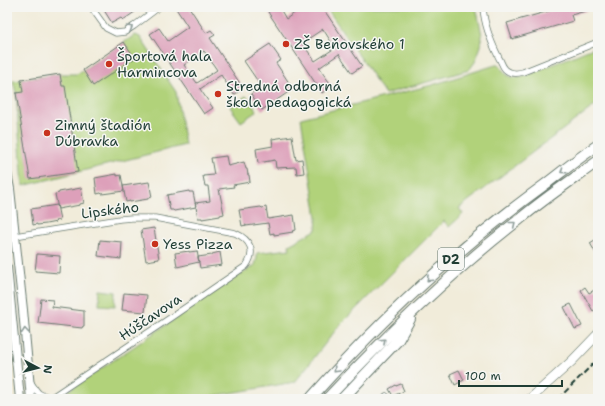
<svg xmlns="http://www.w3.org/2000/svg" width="605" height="406" viewBox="0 0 605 406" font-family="'Shantell Sans',sans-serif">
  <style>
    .green { fill: #b1d27a; stroke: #688857 }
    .building { fill: #dda0ba; fill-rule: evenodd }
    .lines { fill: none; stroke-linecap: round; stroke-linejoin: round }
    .street-casing { stroke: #687a6e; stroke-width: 7 }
    .secondary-casing { stroke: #687a6e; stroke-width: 10 }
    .primary-casing { stroke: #687a6e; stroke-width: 10 }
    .highway-casing { stroke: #687a6e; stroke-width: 12 }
    .street { stroke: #fff; stroke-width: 5.5 }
    .secondary { stroke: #fff; stroke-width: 8 }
    .primary { stroke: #fff; stroke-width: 9 }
    .highway { stroke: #fff; stroke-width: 10 }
    .rail { stroke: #1f3d34; stroke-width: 2; stroke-dasharray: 6 3; stroke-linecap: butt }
    .oneway { stroke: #8f9e9a }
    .poi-dot { fill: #c8321e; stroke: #f6f6f2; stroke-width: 1.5 }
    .labels { text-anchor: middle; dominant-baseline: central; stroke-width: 3; stroke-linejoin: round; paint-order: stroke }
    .shield { fill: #f6f6f2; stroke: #60746d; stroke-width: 1 }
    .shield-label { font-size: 13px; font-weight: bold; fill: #1f3d34 }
    .poi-label { font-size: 14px; fill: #1f3d34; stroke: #f6f6f2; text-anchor: start }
    .street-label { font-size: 14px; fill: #1f3d34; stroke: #f6f6f2 }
  </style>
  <rect width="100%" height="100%" fill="#f6f6f2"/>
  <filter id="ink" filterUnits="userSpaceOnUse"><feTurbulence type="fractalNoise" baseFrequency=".025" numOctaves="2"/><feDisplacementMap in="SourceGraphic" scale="8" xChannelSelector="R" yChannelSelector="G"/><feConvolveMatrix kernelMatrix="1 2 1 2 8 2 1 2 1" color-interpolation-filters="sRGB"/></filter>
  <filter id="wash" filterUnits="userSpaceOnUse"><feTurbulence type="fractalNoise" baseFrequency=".012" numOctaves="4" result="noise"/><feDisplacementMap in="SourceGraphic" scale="16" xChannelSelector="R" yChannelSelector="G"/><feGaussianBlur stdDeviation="0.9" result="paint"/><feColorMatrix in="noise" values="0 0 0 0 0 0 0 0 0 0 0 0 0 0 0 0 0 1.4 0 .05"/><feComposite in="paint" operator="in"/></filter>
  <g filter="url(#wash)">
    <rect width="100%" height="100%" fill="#f1ecda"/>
    <path class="green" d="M326,7H476L482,35L481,46L475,62L469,70L385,94Z
      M135,35L138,36L140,37L176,92L185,145L23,186L16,93L13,81L21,80L60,74H77Z
      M598,46V103L459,208L463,214L449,227L444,221L339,326L295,382L207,397L204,399H71L68,391L255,265L257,258V253L290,249L289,245L316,230L317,217L301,118L432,85L499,64C505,75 509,79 522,77Z
      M246,96L257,111L241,122L230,107Z
      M100,290L116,292L115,306L99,305Z"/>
    <g id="blocks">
      <path class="building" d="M102,7H115L116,9L120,7H142L123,20L121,18L112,23Z
        M175,7H189L206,33L211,30L215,35L210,38L243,88L234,95L221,75L200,89L213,108L204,114L150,34L159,28L168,41L188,27ZM204,51L217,70L197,83L184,65Z
        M276,7H279L286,19L303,7H322L362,66L352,73L339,54L319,68L332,86L322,93L268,12ZM323,29L335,48L315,61L302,43Z
        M563,7H593V9L571,15L573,21L512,39L507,23Z
        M124,42L135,58L93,86L83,70Z
        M270,44L281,60L276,63L293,89L262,110L251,94L261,86L244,61Z
        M60,74L62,86H65L78,172L30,179L16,93L23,92L21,80Z
        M292,136L296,160L302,159L304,173L297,174L296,167L276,168L275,160L258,163L256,149L273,146L272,139Z
        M226,156L228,166L244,162L246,169H247L248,175H249L250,182L233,185L234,187L219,189L224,214L220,215V216L202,219V218H198L196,207L174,211L173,210H170L167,195L189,191V192H193L196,207L195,203L210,201L208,186H205L203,176L214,175L211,158Z
        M117,174V176L121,175L124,191L102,194L101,193L97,194L95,178Z
        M149,182L152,197L148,198V199L130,202V201L126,202L123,186Z
        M81,188L84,203L80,204V205L58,209L55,194L59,193V192Z
        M57,205L60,220L55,221L56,222L46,224L37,225V224L33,225L31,209Z
        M261,207L262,208L266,207L268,219L294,215L296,230L292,231L293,232L274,235V233L270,234L268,223L246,226V225L242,226L239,210Z
        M154,228L159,259L146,261L141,230Z
        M598,238V257L590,243Z
        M100,240L122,242L121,259L98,256Z
        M189,251V252L197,251L199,262L177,267L175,253Z
        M220,252L222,265L200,268L198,257L212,255V254Z
        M37,254L60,256L59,273L35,271Z
        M585,287L589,293L598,288V304L596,306L598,308L593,311L581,290Z
        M124,293L147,295L145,312L122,310Z
        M41,299L53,300L52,307L84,311V326H83L82,328L38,323Z
        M571,304L582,326L575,329L564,307Z
        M459,370L464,380L455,385L450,374Z
        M401,384L404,391L393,396L389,389L396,385V386Z"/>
    </g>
  </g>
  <g filter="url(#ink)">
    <use href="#blocks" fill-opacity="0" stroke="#687a6e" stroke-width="1"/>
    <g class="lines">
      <defs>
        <path id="street" d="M91,7L106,28L116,33L125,32L134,26L159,7
          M483,7C484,25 491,42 499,58C501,61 502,66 505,69C510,74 516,74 523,72L598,42
          M15,236L120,219L132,218H155L235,233C251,240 256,252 246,266L170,318L49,399
          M30,381C37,392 38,396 52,397
          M386,396L388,399"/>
        <path id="secondary" d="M7,173L10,189L23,310L31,399
          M7,267L20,399"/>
        <path id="primary" d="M530,399L572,361L598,334"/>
        <path id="highway" d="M310,399C381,319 460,246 547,183C564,170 580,157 598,145
          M327,399C349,375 372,352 395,329C435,290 476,253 520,219C545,198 572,180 598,161
          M342,399L398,340L410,319"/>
      </defs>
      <use href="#street" class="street-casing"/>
      <use href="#secondary" class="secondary-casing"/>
      <use href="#primary" class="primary-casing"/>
      <use href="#highway" class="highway-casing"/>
      <use href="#street" class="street"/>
      <use href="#secondary" class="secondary"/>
      <use href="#primary" class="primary"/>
      <use href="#highway" class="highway"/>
      <path class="rail" d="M558,399L598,359"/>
    </g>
    <defs><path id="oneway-chevron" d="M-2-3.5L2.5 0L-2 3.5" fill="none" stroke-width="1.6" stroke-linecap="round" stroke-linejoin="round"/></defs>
    <g class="oneway">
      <use href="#oneway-chevron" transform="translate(130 28) rotate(-31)"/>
      <use href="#oneway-chevron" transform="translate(563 171) rotate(144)"/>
      <use href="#oneway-chevron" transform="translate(513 224) rotate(-39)"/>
      <use href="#oneway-chevron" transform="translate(429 279) rotate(137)"/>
      <use href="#oneway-chevron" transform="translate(25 331) rotate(-95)"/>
      <use href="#oneway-chevron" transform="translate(383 341) rotate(-44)"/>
      <use href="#oneway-chevron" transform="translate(336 370) rotate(133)"/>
    </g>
  </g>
  <g class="poi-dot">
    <circle cx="286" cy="44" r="4"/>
    <circle cx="109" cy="64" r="4"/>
    <circle cx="218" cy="94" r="4"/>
    <circle cx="47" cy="133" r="4"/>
    <circle cx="155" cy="244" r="4"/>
  </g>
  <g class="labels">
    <rect class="shield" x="438" y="248" width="26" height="22" rx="3"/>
    <g class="shield-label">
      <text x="451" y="259">D2</text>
    </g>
    <g class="poi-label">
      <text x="294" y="44">ZŠ Beňovského 1</text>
      <text x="117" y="56">Športová hala<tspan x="117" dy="16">Harmincova</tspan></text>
      <text x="226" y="86">Stredná odborná<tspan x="226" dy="16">škola pedagogická</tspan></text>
      <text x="55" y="125">Zimný štadión<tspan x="55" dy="16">Dúbravka</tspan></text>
      <text x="163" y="244">Yess Pizza</text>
    </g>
    <g class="street-label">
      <text transform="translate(110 210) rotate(-7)">Lipského</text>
      <text transform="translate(150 317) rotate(-34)">Húščavova</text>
    </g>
  </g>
  <rect width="605" height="406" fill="none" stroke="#f6f6f2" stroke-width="24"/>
  <g transform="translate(38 368) rotate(97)" stroke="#f6f6f2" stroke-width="3" paint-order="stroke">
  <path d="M0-3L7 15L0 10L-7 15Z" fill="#1f3d34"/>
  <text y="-6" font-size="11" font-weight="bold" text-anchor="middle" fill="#1f3d34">N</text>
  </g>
  <path d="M459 380v6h103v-6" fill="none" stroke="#1f3d34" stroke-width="2"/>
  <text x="465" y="380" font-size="12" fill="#1f3d34" stroke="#f6f6f2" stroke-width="3" paint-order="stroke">100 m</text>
</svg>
